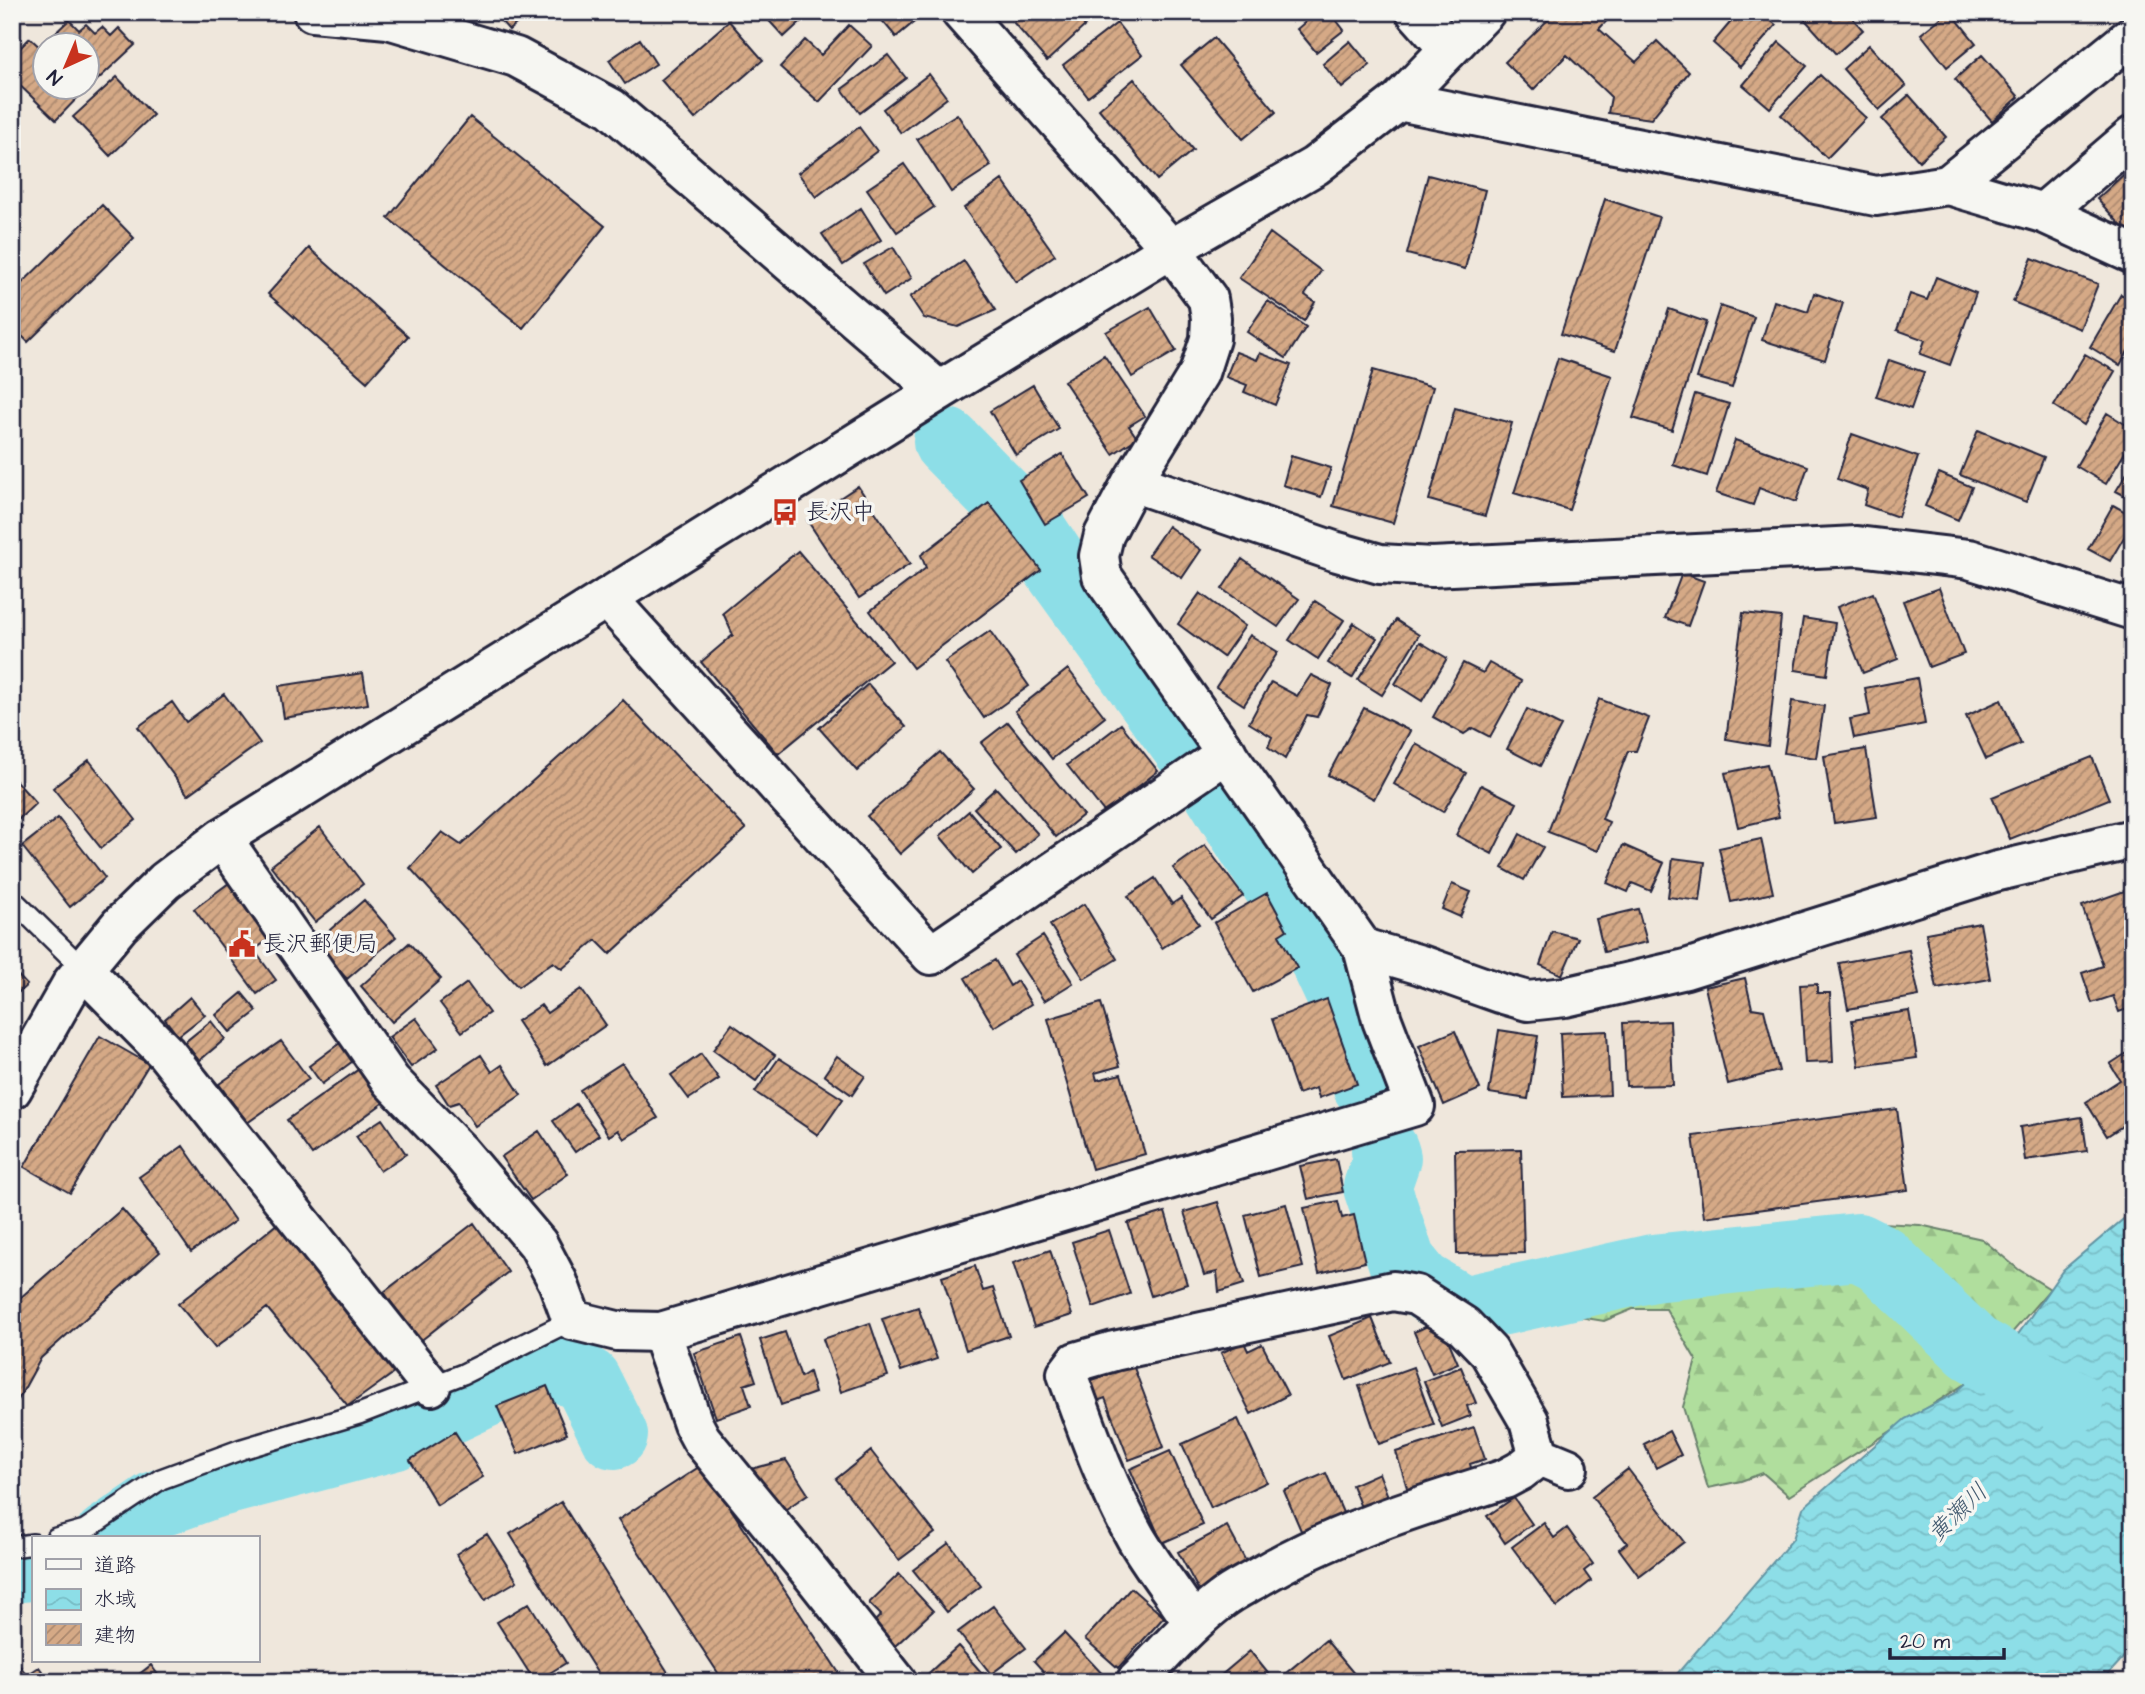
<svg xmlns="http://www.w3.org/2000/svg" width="2145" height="1694" viewBox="0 0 2145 1694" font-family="'Architects Daughter','Klee One',sans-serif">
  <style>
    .forest { fill: url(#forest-firs); stroke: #69806c; stroke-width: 2 }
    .water { fill: url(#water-waves); stroke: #6293a2; stroke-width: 2 }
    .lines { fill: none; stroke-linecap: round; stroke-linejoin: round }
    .river { stroke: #8ddee7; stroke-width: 68 }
    .building { fill: url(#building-hatch); stroke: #22223b; stroke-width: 2 }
    .lane-casing { stroke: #22223b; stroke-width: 24 }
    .street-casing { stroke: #22223b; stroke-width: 44 }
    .secondary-casing { stroke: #22223b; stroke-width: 44 }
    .lane { stroke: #f6f6f2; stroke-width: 19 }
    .street { stroke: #f6f6f2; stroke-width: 38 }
    .secondary { stroke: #f6f6f2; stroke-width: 38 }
    .labels { text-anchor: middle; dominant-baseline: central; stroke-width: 7; stroke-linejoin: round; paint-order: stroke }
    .poi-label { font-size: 23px; fill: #22223b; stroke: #f6f6f2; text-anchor: start }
    .water-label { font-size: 24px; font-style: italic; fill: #425a6f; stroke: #f6f6f2 }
  </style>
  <defs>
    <pattern id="forest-firs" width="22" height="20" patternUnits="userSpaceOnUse" patternTransform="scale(1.75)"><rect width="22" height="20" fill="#b0de9d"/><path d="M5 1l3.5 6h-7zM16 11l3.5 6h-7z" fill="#97be88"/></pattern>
    <pattern id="water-waves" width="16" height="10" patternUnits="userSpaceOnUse" patternTransform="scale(1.75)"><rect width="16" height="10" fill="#8ddee7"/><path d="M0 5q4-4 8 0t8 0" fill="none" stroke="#79bec7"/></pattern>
    <pattern id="building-hatch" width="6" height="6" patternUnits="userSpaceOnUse" patternTransform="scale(1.75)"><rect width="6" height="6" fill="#d5a986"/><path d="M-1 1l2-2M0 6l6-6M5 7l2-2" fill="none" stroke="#ac896f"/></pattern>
  </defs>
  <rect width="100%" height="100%" fill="#efe7dc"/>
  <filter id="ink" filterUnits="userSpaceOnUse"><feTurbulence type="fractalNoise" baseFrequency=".0143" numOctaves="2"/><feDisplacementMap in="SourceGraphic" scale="14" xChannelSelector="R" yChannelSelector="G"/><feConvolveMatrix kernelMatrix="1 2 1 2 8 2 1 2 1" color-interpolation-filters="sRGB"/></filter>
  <g filter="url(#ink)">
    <path class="forest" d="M1860,1222L1920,1225L1982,1239L2018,1269L2050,1289L1971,1380L1789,1496L1763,1473L1741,1481L1708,1488L1683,1407L1696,1360L1666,1309H1633L1604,1321L1493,1303L1482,1277L1623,1249Z"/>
    <path class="water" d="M2133,1211V1647L2101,1682H1670L1793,1539L1803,1508L1905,1419L1954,1394L2012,1343L2063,1270Z"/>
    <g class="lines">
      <path class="river" d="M947,442L1031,528L1060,572L1192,755
        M1217,790L1323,959L1343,1002L1366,1085
        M1385,1151L1387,1158L1377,1187L1402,1262L1420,1284L1463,1310L1653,1268L1858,1247L1880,1258L1973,1348L2069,1402
        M107,1538L155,1505L208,1486L393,1437L552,1362L587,1381L614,1435
        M12,1569L33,1567"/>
    </g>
    <path class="building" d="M470,12H485L477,20Z
      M493,12H530L509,30Z
      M761,12H811L784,37Z
      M875,12H914L919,18L896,37Z
      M1025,12H1073L1085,26L1047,61L1013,22Z
      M1195,12H1211L1201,20Z
      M1317,12H1330L1344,30L1316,52L1297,29Z
      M1556,12H1615L1599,29L1636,62L1657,41L1689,72L1651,119L1608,113L1611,97L1567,55L1533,90L1505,62Z
      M1739,12H1761L1776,25L1740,67L1713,43Z
      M1847,12L1863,30L1836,54L1799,13Z
      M1888,12H1904L1894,20Z
      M1948,12H1951L1976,43L1947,67L1921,34Z
      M69,20L79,30L86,24L95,33L102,27L111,36L119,28L135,45L94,83L88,77V46H58L50,38Z
      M729,21L763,60L695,119L661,80Z
      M1117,23L1142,55L1088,97L1063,65Z
      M849,25L872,46L819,102L780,67L805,40L821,55Z
      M30,38L46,53V88H82L85,90L56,120L12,78V56Z
      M1214,38L1276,112L1243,139L1181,65Z
      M640,39L656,64L625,84L609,60Z
      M1350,41L1370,65L1342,88L1323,64Z
      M1779,42L1807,66L1770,108L1743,85Z
      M1869,45L1906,86L1879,110L1843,69Z
      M888,55L906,78L860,113L842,89Z
      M1982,55L2019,97L1992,121L1955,79Z
      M929,74L947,98L901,133L883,109Z
      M1820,75L1866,118L1827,158L1781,115Z
      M117,77L153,115L110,156L73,117Z
      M1134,79L1193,150L1157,180L1099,109Z
      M1909,95L1946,137L1919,161L1882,119Z
      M957,114L991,166L951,192L917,139Z
      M470,117L605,226L523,328L388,218Z
      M859,127L877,151L816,197L798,173Z
      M904,164L934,207L897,232L867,189Z
      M2133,166V226L2126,231L2097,199Z
      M1428,175L1485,190L1465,269L1407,254Z
      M1002,180L1055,255L1016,282L964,208Z
      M1605,199L1659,217L1615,351L1561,334Z
      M102,205L134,238L28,342L12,326V293Z
      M861,208L881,240L843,265L822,234Z
      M1270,233L1321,271L1305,295L1315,302L1304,321L1239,278Z
      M893,247L912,278L884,296L864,264Z
      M309,248L408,336L367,382L268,294Z
      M2032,258L2098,284L2080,329L2013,302Z
      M964,261L996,310L958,327L924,318L910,297Z
      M1936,277L1976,293L1950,365L1920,354L1925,340L1897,330L1910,294L1927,300Z
      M1814,293L1843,303L1825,360L1762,340L1774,301L1808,312Z
      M2121,294L2133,301V343L2120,365L2090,347Z
      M1268,301L1306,327L1286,358L1247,332Z
      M1720,306L1754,317L1732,388L1697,378Z
      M1150,307L1176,351L1132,377L1106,332Z
      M1669,309L1706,322L1672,430L1633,418Z
      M1236,352L1257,360L1260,353L1291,365L1275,405L1244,392L1247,385L1226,377Z
      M2085,354L2115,371L2084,425L2054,406Z
      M1104,355L1145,416L1129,426L1137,438L1113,454L1064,381Z
      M1558,358L1612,376L1569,510L1514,493Z
      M1889,360L1924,372L1911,409L1876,397Z
      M1373,370L1433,387L1393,523L1333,506Z
      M1033,385L1059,429L1016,455L990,411Z
      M1695,394L1729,404L1707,476L1673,465Z
      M1455,408L1512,423L1485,516L1429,500Z
      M2107,413L2133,429V439L2106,484L2076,466Z
      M1978,430L2044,457L2026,502L1960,475Z
      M1852,434L1918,457L1898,517L1864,505L1868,490L1837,479Z
      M1735,440L1808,466L1796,502L1759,488L1753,505L1716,493Z
      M1062,454L1089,498L1045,524L1019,480Z
      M1291,456L1331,468L1321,497L1283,485Z
      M2133,463V500L2116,491Z
      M1939,473L1972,487L1958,520L1925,506Z
      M858,486L910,564L859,598L807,520Z
      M989,503L1041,570L913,668L870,611L926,568L921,555Z
      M2113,505L2133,516V522L2110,561L2088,549Z
      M1168,526L1201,550L1182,578L1148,555Z
      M798,551L891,661L778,754L701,662L733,635L723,613Z
      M1242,559L1299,599L1278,627L1222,589Z
      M1682,573L1704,581L1688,626L1665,618Z
      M1939,588L1964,654L1929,667L1903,601Z
      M1200,593L1245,626L1223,657L1178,624Z
      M1873,593L1898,659L1863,673L1837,607Z
      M1315,601L1344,620L1318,659L1289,640Z
      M1743,613L1781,617L1768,746L1726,739Z
      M1803,618L1835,623L1827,675L1795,670Z
      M1396,620L1419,635L1382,695L1358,680Z
      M1354,623L1377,638L1352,678L1328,663Z
      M990,631L1029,686L984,718L945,662Z
      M1250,635L1278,652L1244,705L1216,687Z
      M1420,642L1447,658L1422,701L1395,684Z
      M1463,663L1483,673L1489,663L1521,681L1490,737L1473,728L1464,734L1433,717Z
      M1068,669L1105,717L1052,759L1015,711Z
      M363,673L368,704L284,718L279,686Z
      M1311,675L1332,685L1317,717L1307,715L1285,759L1268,747L1272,737L1249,723L1271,682L1297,696Z
      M1917,678L1925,724L1854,738L1850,719L1870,715L1865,688Z
      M868,684L906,727L857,771L819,728Z
      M224,694L260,743L188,795L138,727L172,702L186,722Z
      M1599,699L1649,718L1636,751H1628L1602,819L1609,822L1598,851L1548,832Z
      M623,700L746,829L610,954L596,940L562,969L553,962L518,987L410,868L442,832L461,845Z
      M2001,700L2021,744L1986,759L1966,716Z
      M1792,701L1824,706L1816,758L1784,753Z
      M1364,708L1410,731L1374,799L1328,775Z
      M1527,709L1561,726L1540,766L1507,749Z
      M1008,722L1083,815L1056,837L981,743Z
      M1121,724L1158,771L1105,813L1067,765Z
      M1416,744L1466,773L1443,812L1394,784Z
      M1866,749L1877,817L1834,823L1824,756Z
      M940,752L974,789L900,854L867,816Z
      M2092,757L2109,799L2010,839L1992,797Z
      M89,760L136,820L101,848L53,788Z
      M1767,764L1779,817L1738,827L1725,773Z
      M16,781L36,803L16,822L22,827L12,836V784Z
      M1481,785L1517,803L1492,854L1456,835Z
      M996,788L1038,834L1016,854L974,808Z
      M969,811L1001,849L972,874L940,836Z
      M58,818L105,878L70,907L22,846Z
      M320,827L363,884L315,922L271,866Z
      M1520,834L1543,847L1524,880L1502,868Z
      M1761,839L1773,893L1731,902L1719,848Z
      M1205,845L1243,896L1211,919L1173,868Z
      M1623,845L1664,863L1651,891L1632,883L1628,892L1607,883Z
      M1673,858L1705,862L1700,901L1668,897Z
      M1155,878L1172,904L1181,898L1199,924L1162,948L1128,896Z
      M229,883L271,938L254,950L276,980L257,994L194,909Z
      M1452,884L1471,892L1460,917L1442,909Z
      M2133,888V1007L2119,1012L2113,996L2092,1003L2082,973L2103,966L2082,906Z
      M1267,893L1287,930L1279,935L1297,968L1253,992L1214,923Z
      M364,900L396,937L347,979L315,943Z
      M1084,904L1117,959L1084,979L1050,925Z
      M1638,909L1647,942L1604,952L1596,919Z
      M1980,923L1990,979L1937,989L1926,933Z
      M1552,931L1578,938L1562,975L1540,965Z
      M1043,936L1073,983L1044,1001L1014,955Z
      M409,943L441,979L392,1022L361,986Z
      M1909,950L1919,996L1848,1009L1839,963Z
      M995,960L1010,986L1017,981L1031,1004L994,1027L965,978Z
      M12,969L27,985L12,998Z
      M1745,978L1752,1008L1764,1010L1779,1071L1728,1084L1705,987Z
      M467,983L489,1013L462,1032L440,1003Z
      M1817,984V993H1830L1833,1062L1805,1063L1800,985Z
      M581,989L606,1025L547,1066L517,1021L541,1005L547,1013Z
      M242,993L257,1011L230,1032L216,1015Z
      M190,997L205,1015L178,1036L165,1019Z
      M1327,999L1357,1084L1319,1098L1316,1088L1298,1094L1272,1019Z
      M1101,1003L1120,1066L1095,1073L1097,1080L1121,1074L1145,1154L1092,1169L1048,1019Z
      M1909,1011L1917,1058L1859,1066L1852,1020Z
      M416,1018L438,1048L411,1067L389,1037Z
      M211,1021L225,1039L199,1061L185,1042Z
      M1670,1021L1673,1085L1626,1086L1623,1023Z
      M732,1024L775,1055L756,1081L713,1050Z
      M1499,1030L1538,1036L1528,1099L1489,1093Z
      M1455,1031L1480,1089L1444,1105L1419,1046Z
      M1607,1031L1610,1095L1563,1097L1560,1033Z
      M100,1036L149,1064L70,1193L24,1167Z
      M344,1040L357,1058L322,1084L309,1066Z
      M281,1041L309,1079L247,1123L219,1084Z
      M2133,1049V1119L2107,1136L2086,1102L2120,1080L2110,1064Z
      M701,1054L719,1079L689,1099L671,1075Z
      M481,1055L492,1072L502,1065L521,1095L475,1126L459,1102L449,1105L436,1085Z
      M837,1056L865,1076L852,1095L824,1075Z
      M779,1058L843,1099L818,1135L755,1092Z
      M622,1063L658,1118L624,1139L618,1130L609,1136L580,1090Z
      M359,1069L383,1103L312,1155L287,1120Z
      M576,1104L599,1135L575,1152L553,1121Z
      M1897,1109L1908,1190L1704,1217L1693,1136Z
      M2082,1117L2087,1151L2025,1160L2020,1127Z
      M382,1119L406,1154L380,1171L356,1136Z
      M539,1131L568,1174L531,1200L501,1157Z
      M183,1146L235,1221L191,1252L139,1177Z
      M1521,1149L1524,1253L1457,1254L1455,1150Z
      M1336,1159L1343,1192L1308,1199L1300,1166Z
      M1338,1201L1342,1218L1354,1215L1365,1262L1319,1273L1304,1208Z
      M1218,1202L1244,1284L1219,1292L1217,1272L1204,1275L1184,1212Z
      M1286,1204L1303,1267L1261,1277L1245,1215Z
      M122,1209L160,1252L41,1358L12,1411V1305Z
      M1165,1212L1187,1284L1151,1296L1128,1223Z
      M278,1223L398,1370L348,1406L267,1308L215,1348L178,1304Z
      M474,1223L508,1272L419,1342L384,1292Z
      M1109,1230L1130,1294L1093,1307L1072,1242Z
      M1050,1250L1072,1315L1034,1327L1013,1263Z
      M975,1266L983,1291L993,1288L1009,1336L966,1350L942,1277Z
      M918,1307L937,1359L901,1371L882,1319Z
      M1372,1318L1390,1362L1346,1380L1329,1336Z
      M870,1323L888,1376L841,1392L823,1339Z
      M1432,1324L1435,1331L1443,1328L1458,1363L1432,1374L1414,1332Z
      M785,1332L801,1377L809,1372L815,1393L781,1405L760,1340Z
      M741,1337L756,1381L744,1385L751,1406L716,1418L694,1353Z
      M1244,1342L1248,1351L1262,1344L1288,1395L1251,1414L1221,1353Z
      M1133,1365L1164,1447L1129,1460L1105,1398L1095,1402L1087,1382Z
      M1413,1367L1434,1425L1379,1444L1359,1386Z
      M1461,1367L1476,1403L1467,1406L1470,1416L1442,1427L1424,1381Z
      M547,1386L567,1434L518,1454L497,1406Z
      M1238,1419L1267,1482L1211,1508L1182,1444Z
      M1474,1427L1485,1459L1470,1464L1472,1471L1408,1491L1396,1452Z
      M1669,1431L1681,1455L1656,1468L1644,1444Z
      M455,1432L483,1477L437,1505L410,1460Z
      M871,1451L935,1533L899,1560L836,1479Z
      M1170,1451L1203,1525L1162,1543L1130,1469Z
      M786,1460L808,1494L776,1516L739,1472Z
      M702,1465L845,1682H724L618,1520Z
      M1628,1469L1684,1542L1639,1576L1619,1549L1627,1543L1592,1497Z
      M1326,1473L1344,1515L1302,1533L1284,1491Z
      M1379,1473L1389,1499L1362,1510L1352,1485Z
      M1514,1498L1532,1524L1505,1543L1487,1516Z
      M561,1502L674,1682H603L510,1534Z
      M1544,1523L1554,1538L1567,1528L1593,1564L1584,1571L1591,1581L1557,1607L1512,1547Z
      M1227,1526L1248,1565L1199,1591L1178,1552Z
      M487,1534L517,1581L485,1600L456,1554Z
      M949,1543L981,1586L947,1612L913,1570Z
      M899,1574L933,1611L894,1647L872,1624L881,1615L869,1603Z
      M1131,1588L1164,1617L1118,1668L1085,1639Z
      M529,1603L566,1663L535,1682L497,1622Z
      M993,1606L1026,1648L991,1674L958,1632Z
      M1064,1633L1107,1679L1104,1682H1053L1034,1661Z
      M1326,1640L1361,1682H1213L1250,1651L1275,1682Z
      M958,1646L990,1682H919Z
      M18,1663L27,1675L39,1667L50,1682H12V1667Z
      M151,1665L163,1682H129Z
      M1019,1674L1026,1682H1012Z"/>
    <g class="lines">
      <defs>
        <path id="lane" d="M12,899L84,970
          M56,1538L85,1530L161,1479L242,1449L359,1414L463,1374L572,1320
          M12,1547L33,1544"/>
        <path id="street" d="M1416,12L1449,49
          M1948,185L2133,35
          M1948,185L2043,213L2133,254
          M2043,213L2133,136
          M1132,482L1334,551L1380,564L1432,567L1857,546L1969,559L2133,610
          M607,598L931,955L1227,753
          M222,838L391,1081L460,1152L538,1244L558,1282L572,1320L617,1331L661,1332L1415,1106L1382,1020L1363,948L1102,576L1099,556L1104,535L1132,482L1199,373L1210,339L1211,318L1208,299L1171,249
          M1363,948L1421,965L1500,993L1528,1001L1565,997L1686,969L1994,872L2133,839
          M84,970L166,1053L431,1386
          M661,1332L693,1424L701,1439L811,1573L897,1682
          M1193,1623C1175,1594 1153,1567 1136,1538C1107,1487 1087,1429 1067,1374L1076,1362L1114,1351L1393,1291L1416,1295L1464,1326L1489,1352L1529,1421L1539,1456
          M1136,1682C1164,1654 1189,1624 1221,1600C1232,1591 1245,1585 1257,1578C1334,1532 1420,1506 1505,1479L1520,1471L1539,1456L1568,1468"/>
        <path id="secondary" d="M313,12L388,19L516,57L611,108L939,391
          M961,12L1171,249
          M1399,101L1876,196L1948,185
          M12,1089L73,982L120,925L165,881L222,838L939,391L1171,249L1315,166L1399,101L1485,12"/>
      </defs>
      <use href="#lane" class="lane-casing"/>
      <use href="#street" class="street-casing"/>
      <use href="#secondary" class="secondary-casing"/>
      <use href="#lane" class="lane"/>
      <use href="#street" class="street"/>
      <use href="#secondary" class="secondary"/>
    </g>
  </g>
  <defs>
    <symbol id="bus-bare" viewBox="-9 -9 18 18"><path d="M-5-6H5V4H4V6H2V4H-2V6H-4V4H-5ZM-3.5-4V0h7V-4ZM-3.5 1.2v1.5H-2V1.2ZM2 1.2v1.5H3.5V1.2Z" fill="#c8321e" stroke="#f6f6f2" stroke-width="2.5" paint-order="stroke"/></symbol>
    <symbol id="civic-bare" viewBox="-9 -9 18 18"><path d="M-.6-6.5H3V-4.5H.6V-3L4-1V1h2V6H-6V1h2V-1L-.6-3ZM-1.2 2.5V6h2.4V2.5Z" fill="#c8321e" stroke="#f6f6f2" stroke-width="2.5" paint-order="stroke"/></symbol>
  </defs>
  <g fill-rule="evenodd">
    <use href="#bus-bare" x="766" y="493" width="38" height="38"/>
    <use href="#civic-bare" x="223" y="925" width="38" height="38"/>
  </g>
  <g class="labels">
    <g class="poi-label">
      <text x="806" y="512">長沢中</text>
      <text x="263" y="944">長沢郵便局</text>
    </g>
    <g class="water-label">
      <text transform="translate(1958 1513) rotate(-44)">黄瀬川</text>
    </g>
  </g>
  <rect width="2145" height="1694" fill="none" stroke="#f6f6f2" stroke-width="42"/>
  <rect x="21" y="21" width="2103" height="1652" fill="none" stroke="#22223b" stroke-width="2.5" filter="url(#ink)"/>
  <rect x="32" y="1536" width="228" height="126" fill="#f6f6f2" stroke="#a1a1a9" stroke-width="2"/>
  <rect x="46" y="1559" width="35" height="10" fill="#f6f6f2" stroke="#a1a1a9" stroke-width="2"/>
  <text x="94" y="1572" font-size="21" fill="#22223b">道路</text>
  <rect x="46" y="1589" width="35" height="21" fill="url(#water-waves)" stroke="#a1a1a9" stroke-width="2"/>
  <text x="94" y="1606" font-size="21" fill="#22223b">水域</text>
  <rect x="46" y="1624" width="35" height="21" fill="url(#building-hatch)" stroke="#a1a1a9" stroke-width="2"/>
  <text x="94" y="1642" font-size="21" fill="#22223b">建物</text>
  <g transform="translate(66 66) rotate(224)"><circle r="33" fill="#f6f6f2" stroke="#a1a1a9" stroke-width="2"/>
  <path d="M0-5L12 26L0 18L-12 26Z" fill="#c8321e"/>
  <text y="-10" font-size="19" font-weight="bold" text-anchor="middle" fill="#22223b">N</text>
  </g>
  <path d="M1890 1648v10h114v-10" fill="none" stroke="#22223b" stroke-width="3.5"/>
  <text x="1900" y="1648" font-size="21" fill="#22223b" stroke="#f6f6f2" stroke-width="5" paint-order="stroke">20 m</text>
</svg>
